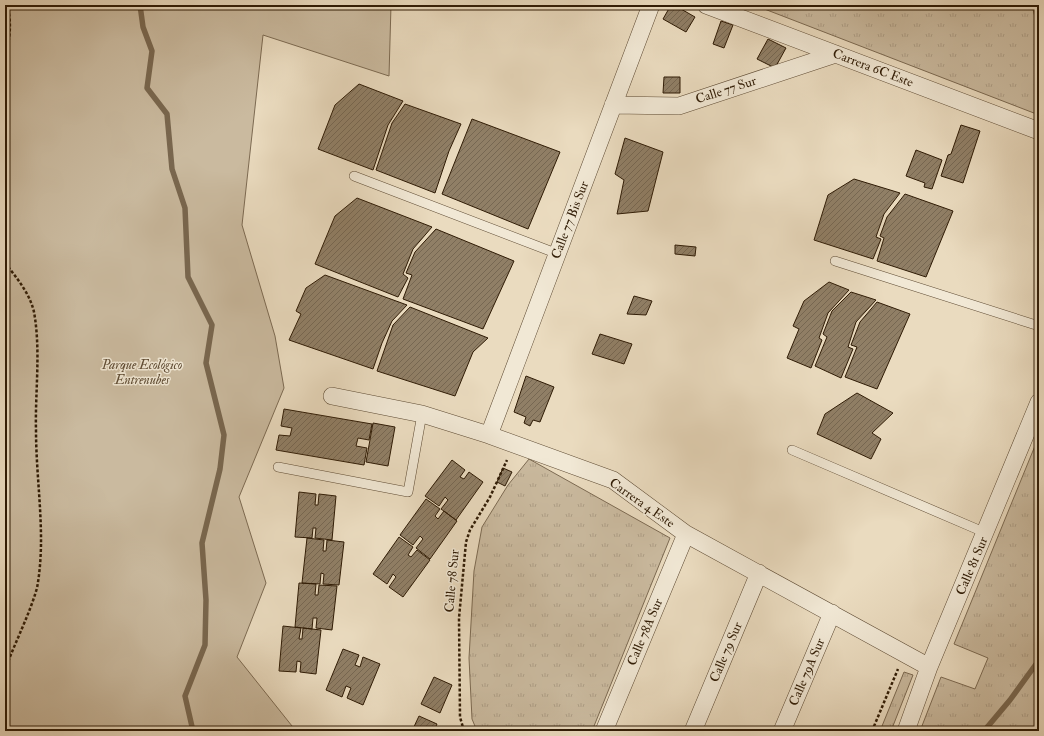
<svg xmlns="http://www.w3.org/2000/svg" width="1044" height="736" viewBox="0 0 1044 736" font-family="'IM FELL Double Pica',serif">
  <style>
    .grass { fill: url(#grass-tufts); stroke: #7c6a52 }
    .park { fill: #caba9f; stroke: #7c6a52 }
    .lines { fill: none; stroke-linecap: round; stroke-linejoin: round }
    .stream { stroke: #79674f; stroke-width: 5.5 }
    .building { fill: url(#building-hatch); stroke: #2f1b05 }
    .lane-casing { stroke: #5e4b34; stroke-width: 10 }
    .street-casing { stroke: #5e4b34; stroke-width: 18 }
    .path { stroke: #2f1b05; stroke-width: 2.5; stroke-dasharray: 3 2; stroke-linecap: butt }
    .lane { stroke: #f1e8d5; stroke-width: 9 }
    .street { stroke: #f1e8d5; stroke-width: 17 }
    .labels { text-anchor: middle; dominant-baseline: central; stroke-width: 3; stroke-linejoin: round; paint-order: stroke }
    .street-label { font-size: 13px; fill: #2f1b05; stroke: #f1e8d5 }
    .park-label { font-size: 13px; font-style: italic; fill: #5e4b33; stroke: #f1e8d5 }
  </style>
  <defs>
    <pattern id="grass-tufts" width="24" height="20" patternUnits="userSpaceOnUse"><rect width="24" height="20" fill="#caba9f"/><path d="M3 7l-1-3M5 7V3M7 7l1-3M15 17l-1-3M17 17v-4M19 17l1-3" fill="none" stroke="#ae9f87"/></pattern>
    <pattern id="building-hatch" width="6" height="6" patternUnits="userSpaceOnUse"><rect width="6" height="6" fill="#907f66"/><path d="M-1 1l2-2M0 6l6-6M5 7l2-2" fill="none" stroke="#766752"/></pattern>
  </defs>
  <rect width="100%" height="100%" fill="#eadbbf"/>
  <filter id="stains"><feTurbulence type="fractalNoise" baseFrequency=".005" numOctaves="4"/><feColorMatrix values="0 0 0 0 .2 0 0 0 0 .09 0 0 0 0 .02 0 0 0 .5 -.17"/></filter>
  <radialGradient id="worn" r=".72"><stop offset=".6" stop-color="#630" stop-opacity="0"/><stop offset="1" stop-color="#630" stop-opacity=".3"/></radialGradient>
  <path class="grass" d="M754,5H1032L1039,35V115Z
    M1039,436V731H920L941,677L975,689L988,658L954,644Z
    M529,459L670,538L592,731H477L472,719L469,658L474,571L482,527L508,485Z
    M904,672L913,675L891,731H880Z"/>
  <path class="park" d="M5,5H391L389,76L263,35L242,225L275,336L284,388L239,497L266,583L237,657L296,731H5Z"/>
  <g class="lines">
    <path class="stream" d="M140,5L143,27L152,51L147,88L167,114L172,169L185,208L188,277L212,325L206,363L224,435L220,469L202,543L206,600L205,645L185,696L193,731
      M984,731L1010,700L1039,660"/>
  </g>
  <path class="building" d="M671,5H674L695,17L686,32L663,19Z
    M721,21L733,25L724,48L713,44Z
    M768,39L786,48L775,68L757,59Z
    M664,77H680V93H663Z
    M359,84L403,101L388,125L373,170L318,149L335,105Z
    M405,104L461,124L449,151L435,193L376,170L392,123Z
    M472,119L560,152L528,229L442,194Z
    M961,125L980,131L963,183L941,176L948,155L951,154Z
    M625,138L663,152L648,211L617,214L624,180L615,174Z
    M916,150L942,160L932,189L924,187L925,183L906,176Z
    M854,179L900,193L884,214L876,237L881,239L873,259L814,240L828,195Z
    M905,194L953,211L926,277L877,261L884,238L880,236L887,217Z
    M357,198L432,227L413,249L403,274L408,278L398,297L315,264L335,216Z
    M436,229L514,261L483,329L403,299L412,275L406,273L415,252Z
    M675,245L696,247L695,256L675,254Z
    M325,275L407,305L392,321L382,343L373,369L289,340L301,314L296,311L306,288Z
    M829,282L849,290L828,313L819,338L822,340L811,368L787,358L799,329L793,326L804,301Z
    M851,292L876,300L856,322L848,347L853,349L841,378L815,366L827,337L823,334L832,311Z
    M634,296L652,301L646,315L627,314Z
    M877,302L910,314L877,389L845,377L857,347L851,345L860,322Z
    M410,307L488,338L473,352L455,396L377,371L393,325Z
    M600,334L632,344L624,364L592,354Z
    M526,376L554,387L540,422L533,420L530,426L524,423L526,417L514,412Z
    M857,393L893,413L872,433L881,439L871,459L817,434L825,414Z
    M284,409L372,424L369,440L358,438L356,446L367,448L364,465L276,450L279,435L290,436L292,428L281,426Z
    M373,423L395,427L388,466L366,462Z
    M452,460L465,470L460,477L464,479L469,472L483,482L456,520L441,509L448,500L445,497L439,506L425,496Z
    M503,468L512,472L505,486L497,482Z
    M299,492L316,494L315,505H318L319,494L336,496L332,540L315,538L316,528H313L312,538L295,537Z
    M426,499L440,509L435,516L438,519L444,511L457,521L430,559L416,548L423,539L420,536L413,545L400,535Z
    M399,537L413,547L408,555L411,557L417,550L430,560L403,597L389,587L396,577L393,574L387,584L373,574Z
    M307,538L324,540L323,551H326L327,540L344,542L339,585L323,584L324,574L321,573L320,584L302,583Z
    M299,583L316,584L315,595H318L319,585L337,586L332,630L316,628L317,618H313L312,629L295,627Z
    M283,626L301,628L299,639H302L303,628L321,630L316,674L300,672L301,662L297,661L296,672L279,671Z
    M343,649L359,655L355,665L360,667L363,657L380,664L363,705L347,698L351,688L346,686L342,697L326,690Z
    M434,677L452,685L440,713L421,704Z
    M419,716L437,724L434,731H412Z"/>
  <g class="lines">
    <defs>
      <path id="lane" d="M354,176L558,254
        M835,261L1039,326
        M792,450L986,533
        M278,467L408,492L422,414"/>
      <path id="street" d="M706,5L1039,131
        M613,105L679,106L836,54
        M332,396L422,414L489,435L613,480L686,534L929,667
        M489,435L651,5
        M604,731L686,534
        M693,731L759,573
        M782,731L832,613
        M906,731L929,667L1039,402"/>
    </defs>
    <use href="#lane" class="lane-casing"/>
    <use href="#street" class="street-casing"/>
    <path class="path" d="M5,56C10,40 12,22 7,5
      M5,263C17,278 30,294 34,312C41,351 35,392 36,430C36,467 41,503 41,540C41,555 40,572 37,588C29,616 15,642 5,670
      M464,731L460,717L459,618L466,542L470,530L490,497L507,460
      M872,731L898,669"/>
    <use href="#lane" class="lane"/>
    <use href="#street" class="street"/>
  </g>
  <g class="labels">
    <g class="street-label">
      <text transform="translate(873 68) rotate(21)">Carrera 6C Este</text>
      <text transform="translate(726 90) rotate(-18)">Calle 77 Sur</text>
      <text transform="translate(570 220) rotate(-69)">Calle 77 Bis Sur</text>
      <text transform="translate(642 503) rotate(35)">Carrera 4 Este</text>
      <text transform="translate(972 566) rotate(-67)">Calle 81 Sur</text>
      <text transform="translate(452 581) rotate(-85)">Calle 78 Sur</text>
      <text transform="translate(645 632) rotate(-67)">Calle 78A Sur</text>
      <text transform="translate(726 652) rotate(-67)">Calle 79 Sur</text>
      <text transform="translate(807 672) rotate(-67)">Calle 79A Sur</text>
    </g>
    <g class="park-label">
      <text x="142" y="365">Parque Ecológico<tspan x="142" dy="15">Entrenubes</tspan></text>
    </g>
  </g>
  <rect width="1044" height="736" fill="none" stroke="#eadbbf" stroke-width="20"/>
  <rect x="6" y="6" width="1032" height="724" fill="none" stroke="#2f1b05" stroke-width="2"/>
  <rect x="10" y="10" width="1024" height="716" fill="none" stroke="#2f1b05"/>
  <rect width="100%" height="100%" filter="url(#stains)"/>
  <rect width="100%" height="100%" fill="url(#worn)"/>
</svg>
